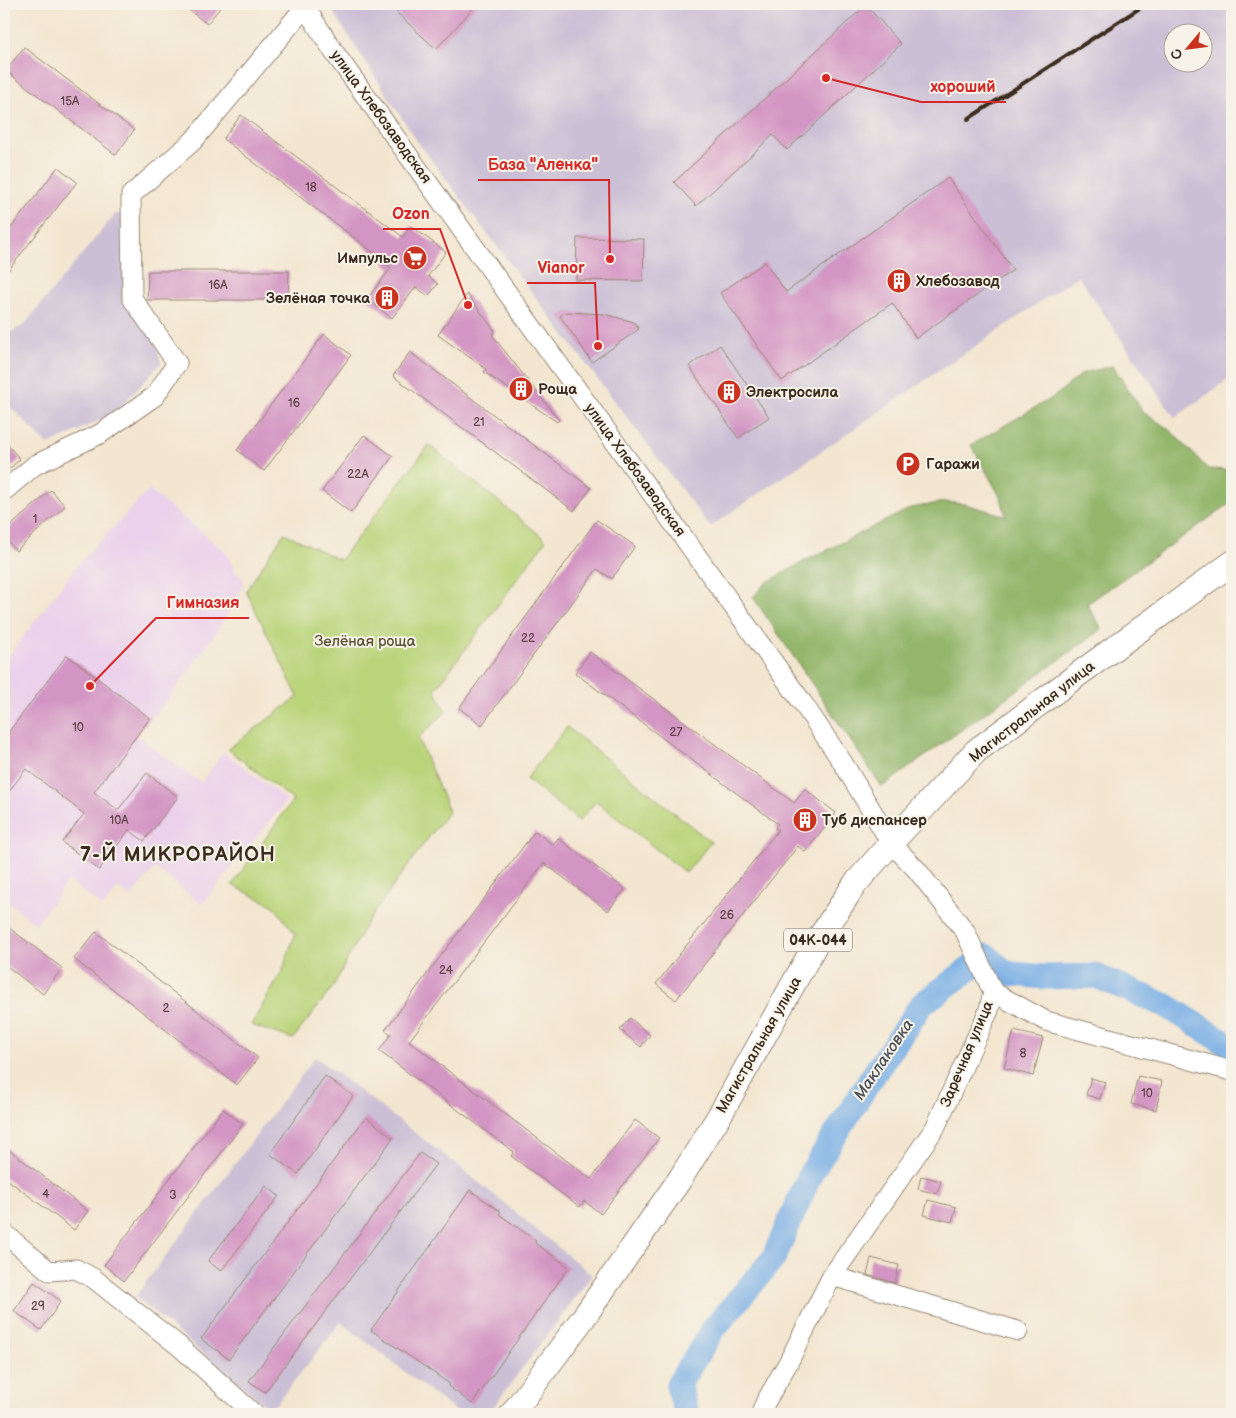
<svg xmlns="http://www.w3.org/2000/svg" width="1236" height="1418" viewBox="0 0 1236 1418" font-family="'Balsamiq Sans',sans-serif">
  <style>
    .built { fill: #ebd1eb }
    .industrial { fill: #cbbfd5; fill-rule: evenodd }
    .green { fill: #bad47a; stroke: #7a7f4c }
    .forest { fill: #93b66a; stroke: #677044 }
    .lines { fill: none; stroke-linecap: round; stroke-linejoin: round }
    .river { stroke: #77ade5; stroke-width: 25 }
    .building { fill: #d395c3 }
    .minor-casing { stroke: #978877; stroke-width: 21 }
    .major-casing { stroke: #978877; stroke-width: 26 }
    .minor { stroke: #fff; stroke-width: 19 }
    .major { stroke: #fff; stroke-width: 24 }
    .rail { stroke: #3b2a1e; stroke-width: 4 }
    .labels { text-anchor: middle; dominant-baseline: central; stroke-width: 4; stroke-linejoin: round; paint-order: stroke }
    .number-label { font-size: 12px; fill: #614547 }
    .shield { fill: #f7f3e8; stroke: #73665b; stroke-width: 1 }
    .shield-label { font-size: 14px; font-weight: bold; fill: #3b2a1e }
    .street-label { font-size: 15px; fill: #3b2a1e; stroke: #f7f3e8 }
    .poi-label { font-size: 15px; font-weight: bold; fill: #3b2a1e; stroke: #f7f3e8; text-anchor: start }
    .park-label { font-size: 15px; fill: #5b5435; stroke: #f7f3e8 }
    .water-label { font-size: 16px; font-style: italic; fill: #4d515a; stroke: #f7f3e8 }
    .district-label { font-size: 20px; font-weight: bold; letter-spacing: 1px; fill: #3b2a1e; stroke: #f7f3e8 }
    .leader { fill: none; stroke: #d62828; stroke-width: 2 }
    .callout-dot { fill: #d62828; stroke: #f7f3e8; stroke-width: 2 }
    .callout-label { font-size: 16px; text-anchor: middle; font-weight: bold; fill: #d62828; stroke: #f7f3e8; stroke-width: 4; stroke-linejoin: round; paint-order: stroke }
  </style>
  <rect width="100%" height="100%" fill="#f7f3e8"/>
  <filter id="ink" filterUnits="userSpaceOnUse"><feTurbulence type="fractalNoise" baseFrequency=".02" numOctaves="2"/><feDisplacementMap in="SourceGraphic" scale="10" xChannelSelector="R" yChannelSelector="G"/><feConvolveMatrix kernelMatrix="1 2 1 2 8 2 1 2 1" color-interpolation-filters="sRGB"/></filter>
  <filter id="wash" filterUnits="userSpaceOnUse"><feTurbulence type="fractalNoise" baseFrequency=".0096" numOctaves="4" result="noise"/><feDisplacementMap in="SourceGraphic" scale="20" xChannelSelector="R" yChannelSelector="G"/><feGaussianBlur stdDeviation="1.12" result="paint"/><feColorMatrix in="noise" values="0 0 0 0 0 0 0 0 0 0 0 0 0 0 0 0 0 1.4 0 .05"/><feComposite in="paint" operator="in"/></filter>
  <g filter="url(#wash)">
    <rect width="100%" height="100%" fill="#f3e6d0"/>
    <path class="built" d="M149,490L226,552L236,573L245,579L237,599L209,643L159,711L150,718L137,736L201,783L223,752L287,800L202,904L155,868L131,897L118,888L103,907L68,880L36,924L4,899V662L80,562Z"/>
    <path class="industrial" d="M328,4H1232V377L1175,418L1078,276L710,527L417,141ZM1174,32H1204V62H1174Z
      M115,214H132L133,312L155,336L161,363L115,413L48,445L4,400V336L24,325Z
      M315,1057L456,1164L592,1275L488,1414H459L341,1322L271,1410L135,1297Z"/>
    <path class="green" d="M429,445L546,540L435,690L446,712L418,738L449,811L414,857L366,924L333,987L293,1039L251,1025L282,972L295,934L274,906L232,885L293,800L228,749L298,697L246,591L284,533L340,560Z
      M567,727L711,842L686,873L596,801L579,821L526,779Z"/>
    <path class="forest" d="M1113,366L1143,412L1170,430L1208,469L1232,470V502L1087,604L1102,629L882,787L753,597L766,583L803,562L911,508L944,502L965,504L1006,516L1001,498L971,445L1055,396L1083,373Z"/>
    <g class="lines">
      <path class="river" d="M687,1414L678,1385L714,1328L773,1259L811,1173L874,1074L922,1004L987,956L1006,973L1043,977L1096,976L1167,1006L1232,1047"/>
    </g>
    <g id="blocks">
      <path class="building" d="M181,4H223L207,24Z
        M404,4H477L436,49L396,12Z
        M866,5L901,44L787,150L773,135L696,206L674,182Z
        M24,47L134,130L116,155L6,71Z
        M241,115L403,237L411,226L446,252L428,276L438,284L428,296L416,287L392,318L367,299L391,268L384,263L385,261L223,139Z
        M58,167L77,182L4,276V237Z
        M948,178L1013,270L916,338L892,303L782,381L720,293L765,262L786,292Z
        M577,238L644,239L643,281L576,280Z
        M148,271H289L288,300H147Z
        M467,294L495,331L492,335L559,420L557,422L484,372L486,369L438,335Z
        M566,312L604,314L634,322L639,329L592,362L560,316Z
        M324,334L351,355L264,471L237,450Z
        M720,345L769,417L738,438L689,366Z
        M410,352L591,488L574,511L393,376Z
        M364,435L393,456L351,513L322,491Z
        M4,441L20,459L4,474Z
        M51,490L65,506L16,551L4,537V532Z
        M597,520L635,546L612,579L597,569L482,725L459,708Z
        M590,652L794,803L805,789L836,813L805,852L798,846L676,1000L656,984L778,830L775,828L778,824L575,673Z
        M67,655L150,718L94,792L118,810L147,773L178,797L144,841L129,830L99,870L62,842L84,814L26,769L4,798V738Z
        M535,831L553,845L558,838L625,889L608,911L544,863L409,1041L591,1179L635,1120L659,1138L601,1214L584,1201L580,1207L511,1156L514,1152L379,1051L391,1034L385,1030Z
        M4,924L62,968L43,994L4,964Z
        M96,932L258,1058L237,1085L74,959Z
        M630,1018L650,1035L641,1047L620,1030Z
        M1014,1031L1043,1038L1033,1076L1004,1068Z
        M325,1076L353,1096L298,1174L270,1154Z
        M1138,1076L1162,1081L1156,1110L1131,1104Z
        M1091,1078L1105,1082L1100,1099L1086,1095Z
        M223,1109L243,1124L124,1281L104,1265Z
        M366,1117L393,1138L229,1359L201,1339Z
        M4,1146L88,1211L74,1230L4,1177Z
        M420,1153L436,1164L265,1392L249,1381Z
        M921,1176L941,1181L937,1194L918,1189Z
        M266,1186L279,1196L221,1271L208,1261Z
        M470,1190L501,1212L499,1214L536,1241L535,1243L569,1267L472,1404L448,1386L450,1384L371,1330Z
        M928,1200L956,1207L952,1222L924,1215Z
        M871,1258L899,1265L895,1283L867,1275Z
        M34,1282L61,1301L41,1330L14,1311Z"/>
    </g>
  </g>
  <g filter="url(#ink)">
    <use href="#blocks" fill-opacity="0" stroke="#978877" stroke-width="1"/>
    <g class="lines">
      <defs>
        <path id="minor" d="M303,4L336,55L802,702L843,763L891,843L917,870L965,931L993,992
          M4,491L35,465L100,434L155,396L177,363L132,298L131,195L193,141L305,7
          M993,992L1046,1021L1232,1071
          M4,1233L49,1271L76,1269L93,1278L179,1346L254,1414
          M832,1276L1018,1331
          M761,1414L765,1403L788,1363L832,1276L935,1128L989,1010L993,992"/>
        <path id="major" d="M512,1414L584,1317L680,1179L721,1113L818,940L855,884L891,843L976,751L1080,673L1232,563"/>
      </defs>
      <use href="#minor" class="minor-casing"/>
      <use href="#major" class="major-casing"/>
      <use href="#minor" class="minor"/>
      <use href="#major" class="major"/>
      <path class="rail" d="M968,119L1146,4"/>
    </g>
  </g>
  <defs>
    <symbol id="supermarket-disc" viewBox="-11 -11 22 22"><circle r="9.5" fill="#c8321e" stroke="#f7f3e8"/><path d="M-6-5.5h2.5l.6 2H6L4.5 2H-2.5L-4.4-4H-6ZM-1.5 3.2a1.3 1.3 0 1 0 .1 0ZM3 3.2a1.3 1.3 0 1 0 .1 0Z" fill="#fff"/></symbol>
    <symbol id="building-disc" viewBox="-11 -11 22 22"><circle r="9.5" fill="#c8321e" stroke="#f7f3e8"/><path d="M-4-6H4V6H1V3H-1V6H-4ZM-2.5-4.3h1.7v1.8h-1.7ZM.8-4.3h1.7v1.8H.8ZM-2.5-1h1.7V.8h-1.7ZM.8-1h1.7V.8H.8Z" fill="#fff"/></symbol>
    <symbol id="parking-disc" viewBox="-11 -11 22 22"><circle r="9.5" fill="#c8321e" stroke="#f7f3e8"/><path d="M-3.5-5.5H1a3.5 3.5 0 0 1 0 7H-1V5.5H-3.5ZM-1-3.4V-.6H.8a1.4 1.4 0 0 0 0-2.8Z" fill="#fff"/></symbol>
  </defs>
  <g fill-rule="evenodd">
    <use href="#supermarket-disc" x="401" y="244" width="28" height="28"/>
    <use href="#building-disc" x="885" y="267" width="28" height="28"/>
    <use href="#building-disc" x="373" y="284" width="28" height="28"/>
    <use href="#building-disc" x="507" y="375" width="28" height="28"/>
    <use href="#building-disc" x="715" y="378" width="28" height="28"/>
    <use href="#parking-disc" x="894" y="450" width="28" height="28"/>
    <use href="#building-disc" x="791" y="806" width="28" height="28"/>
  </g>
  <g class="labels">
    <g class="number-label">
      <text x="70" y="101">15А</text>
      <text x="311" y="187">18</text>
      <text x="218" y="285">16А</text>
      <text x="294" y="403">16</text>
      <text x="479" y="422">21</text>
      <text x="358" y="474">22А</text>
      <text x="35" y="519">1</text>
      <text x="528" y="638">22</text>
      <text x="78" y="727">10</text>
      <text x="676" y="732">27</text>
      <text x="119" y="820">10А</text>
      <text x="727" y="915">26</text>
      <text x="446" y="970">24</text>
      <text x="166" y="1008">2</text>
      <text x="1023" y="1053">8</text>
      <text x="1147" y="1093">10</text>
      <text x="46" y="1194">4</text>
      <text x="173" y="1195">3</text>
      <text x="38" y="1306">29</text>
    </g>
    <rect class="shield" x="784" y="928.5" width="68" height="23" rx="4"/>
    <g class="shield-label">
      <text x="818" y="940">04К-044</text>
    </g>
    <g class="street-label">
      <text transform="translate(381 117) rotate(54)">улица Хлебозаводская</text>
      <text transform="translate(635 470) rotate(54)">улица Хлебозаводская</text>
      <text transform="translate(1032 712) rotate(-38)">Магистральная улица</text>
      <text transform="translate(759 1045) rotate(-60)">Магистральная улица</text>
      <text transform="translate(967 1054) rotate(-67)">Заречная улица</text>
    </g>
    <g class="poi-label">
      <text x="398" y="258" text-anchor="end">Импульс</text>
      <text x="916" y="281">Хлебозавод</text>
      <text x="370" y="298" text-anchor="end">Зелёная точка</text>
      <text x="538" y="389">Роща</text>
      <text x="746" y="392">Электросила</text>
      <text x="926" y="464">Гаражи</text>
      <text x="822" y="820">Туб диспансер</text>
    </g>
    <g class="park-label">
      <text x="365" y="641">Зелёная роща</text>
    </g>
    <g class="water-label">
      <text transform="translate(884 1060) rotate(-56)">Маклаковка</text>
    </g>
    <g class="district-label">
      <text x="178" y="855">7-Й МИКРОРАЙОН</text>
    </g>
  </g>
  <path class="leader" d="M826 78L921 102H1006M610 259L609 180H478M468 305L440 229H383M598 346L595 283H527M90 686L156 618H249"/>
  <g class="callout-dot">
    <circle cx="826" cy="78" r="5"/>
    <circle cx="610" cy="259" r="5"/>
    <circle cx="468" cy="305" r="5"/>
    <circle cx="598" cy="346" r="5"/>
    <circle cx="90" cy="686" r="5"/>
  </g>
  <g class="callout-label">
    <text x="963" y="92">хороший</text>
    <text x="543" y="170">База "Аленка"</text>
    <text x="411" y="219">Ozon</text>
    <text x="561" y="273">Vianor</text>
    <text x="203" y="608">Гимназия</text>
  </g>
  <rect width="1236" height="1418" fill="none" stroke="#f7f3e8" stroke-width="20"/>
  <g transform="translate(1188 48) rotate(241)"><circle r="24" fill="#f7f3e8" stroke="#aca397"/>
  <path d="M0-4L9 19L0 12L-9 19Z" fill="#c8321e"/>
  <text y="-8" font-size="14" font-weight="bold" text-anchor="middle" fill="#3b2a1e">С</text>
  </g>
</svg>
